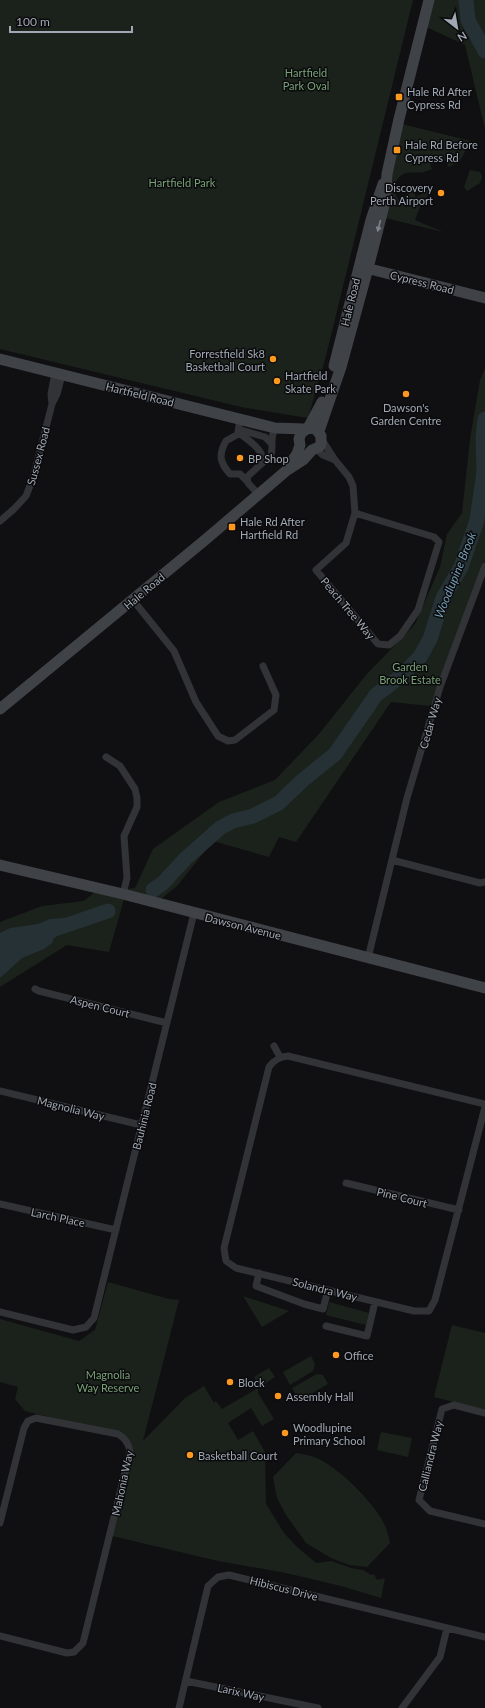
<svg xmlns="http://www.w3.org/2000/svg" width="485" height="1708" viewBox="0 0 485 1708" font-family="Lato,sans-serif">
  <style>
    .green { fill: #1a221b }
    .water { fill: #263136 }
    .lines { fill: none; stroke-linecap: round; stroke-linejoin: round }
    .river { stroke: #263136; stroke-width: 15 }
    .street { stroke: #313337; stroke-width: 7 }
    .secondary { stroke: #3f4247; stroke-width: 11 }
    .oneway { fill: #7e848e }
    .poi-dot { fill: #fc991e; stroke: #0b0b0d; stroke-width: 1.5 }
    .labels { text-anchor: middle; dominant-baseline: central; stroke-width: 3; stroke-linejoin: round; paint-order: stroke }
    .park-label { font-size: 11px; fill: #78a076; stroke: #0b0b0d }
    .poi-label { font-size: 11px; fill: #a0a8b4; stroke: #0b0b0d; text-anchor: start }
    .street-label { font-size: 11px; fill: #a0a8b4; stroke: #0b0b0d }
    .water-label { font-size: 12px; font-style: italic; fill: #749cb2; stroke: #0b0b0d }
  </style>
  <rect width="100%" height="100%" fill="#101012"/>
  <path class="green" d="M0,0H413L326,356L308,418L241,407L0,349Z
    M429,0H485V129L465,45L422,25Z
    M398,123L471,141L460,161L449,167L443,158L430,165L432,169C420,175 416,171 406,173C394,177 391,191 399,200L413,191L416,197L428,190L430,195L423,199L415,220L443,232L381,217Z
    M470,170L480,172L482,177L480,183L467,191L464,187Z
    M485,368V560L430,706L391,702L296,842L279,837L269,857L213,841L177,886L155,904L124,899L109,952L67,945L0,987V922L42,906L84,901L95,892L135,888L153,849L219,802L275,780L319,734L366,675L415,624L440,567L447,534L462,513L470,439L480,380Z
    M108,1282L169,1299L179,1300L143,1441L185,1398L204,1386L214,1403L216,1401L222,1409L258,1388V1393L274,1419L262,1426L251,1408L228,1423L238,1440L253,1431L265,1452L266,1504L284,1533L297,1547L316,1563L331,1561L351,1568L363,1570L371,1575L374,1574L377,1580L385,1578L381,1598L341,1586L286,1573L218,1561L108,1535L127,1447L118,1434L25,1411L15,1399L18,1387L0,1382V1319L79,1341L95,1330Z
    M243,1296L289,1311L262,1327Z
    M329,1302L369,1313L366,1325L326,1315Z
    M452,1325L485,1333V1410L434,1397Z
    M311,1356L315,1364L313,1371L290,1385L283,1372Z
    M269,1368L275,1377L260,1387L254,1377Z
    M317,1374L323,1375L328,1384L299,1401L292,1388Z
    M381,1432L412,1438L408,1457L377,1450Z
    M296,1453C302,1454 309,1455 314,1457C337,1465 378,1506 386,1528C388,1533 389,1539 390,1543L367,1567L349,1565L331,1558L306,1543L286,1515L277,1498L273,1477Z"/>
  <path class="water" d="M75,917L78,925L59,935L54,938L52,943L44,949L22,958L0,978V933L10,928L38,924L50,919Z"/>
  <g class="lines">
    <path class="river" d="M466,0L468,20L485,51
      M153,890L163,883L185,859L220,828L233,821L253,816L279,803L286,796L303,780L335,754L376,695L401,676L420,657L430,639L443,598L461,567L477,520L484,472L483,437L485,419
      M58,928L108,911"/>
    <path class="street" d="M52,404L51,394L55,373
      M240,419L238,432C246,439 261,447 263,459L260,465
      M241,430L265,437L271,443
      M246,432L240,433L226,441C218,455 220,463 230,474H240L248,482
      M322,440L335,460L349,477L353,486L355,513L346,543L316,570L378,644L389,645L400,636L418,610L439,542L434,537L355,513
      M316,449L323,455L335,460
      M259,495L248,483L247,477L271,455C274,444 269,441 275,428
      M0,521L14,509L26,496L33,478L52,404L57,394L62,375
      M133,600L174,651L196,702L218,736L228,741L235,740L274,710L276,695L263,666
      M106,757L120,766L135,789L137,798V807L124,836L127,878L123,894
      M392,860L480,883L485,882
      M368,958L407,798L440,687L485,566
      M35,989L39,991L167,1023
      M274,1046L280,1057
      M0,1091L141,1125
      M485,1104L288,1056C279,1057 274,1060 269,1067L224,1248L226,1261L236,1268L414,1311H429L435,1300L485,1107
      M346,1183L459,1210
      M0,1204L116,1230
      M259,1273L256,1286L304,1304L323,1309L328,1290
      M0,1312L73,1330L86,1327L94,1318L194,913
      M326,1326L367,1336L375,1302
      M485,1413L454,1405L442,1409L419,1500L430,1511L485,1524
      M0,1523L24,1428L28,1421L36,1418L118,1434C125,1438 129,1443 130,1452L83,1643L74,1652L67,1653L0,1636
      M186,1681L318,1708
      M179,1708L208,1586L218,1577L229,1575L485,1637
      M402,1708L440,1657L447,1628"/>
    <path class="secondary" d="M362,267L485,298
      M0,359L275,428L304,429
      M334,366L371,220L383,184
      M319,431L341,367L368,268L385,202L387,174L399,119L429,0
      M288,467L297,454L300,445L299,439L301,433L308,428L322,402
      M0,709L205,540L286,471L303,460L312,450L319,447L321,444V436L316,429L308,428
      M0,865L123,894L485,988"/>
  </g>
  <defs><path id="oneway-solid" d="M-6-.8H1V-3.2L6.5 0L1 3.2V.8H-6Z"/></defs>
  <use class="oneway" href="#oneway-solid" transform="translate(379 226) rotate(104)"/>
  <g class="poi-dot">
    <rect x="395" y="93" width="8" height="8" rx="2"/>
    <rect x="393" y="146" width="8" height="8" rx="2"/>
    <circle cx="441" cy="193" r="4"/>
    <circle cx="273" cy="359" r="4"/>
    <circle cx="277" cy="381" r="4"/>
    <circle cx="406" cy="394" r="4"/>
    <circle cx="240" cy="458" r="4"/>
    <rect x="228" y="523" width="8" height="8" rx="2"/>
    <circle cx="336" cy="1355" r="4"/>
    <circle cx="230" cy="1382" r="4"/>
    <circle cx="278" cy="1396" r="4"/>
    <circle cx="285" cy="1433" r="4"/>
    <circle cx="190" cy="1455" r="4"/>
  </g>
  <g class="labels">
    <g class="park-label">
      <text x="306" y="72">Hartfield<tspan x="306" dy="13">Park Oval</tspan></text>
      <text x="182" y="182">Hartfield Park</text>
      <text x="410" y="666">Garden<tspan x="410" dy="13">Brook Estate</tspan></text>
      <text x="108" y="1374">Magnolia<tspan x="108" dy="13">Way Reserve</tspan></text>
    </g>
    <g class="poi-label">
      <text x="407" y="91">Hale Rd After<tspan x="407" dy="13">Cypress Rd</tspan></text>
      <text x="405" y="144">Hale Rd Before<tspan x="405" dy="13">Cypress Rd</tspan></text>
      <text x="433" y="187" text-anchor="end">Discovery<tspan x="433" dy="13">Perth Airport</tspan></text>
      <text x="265" y="353" text-anchor="end">Forrestfield Sk8<tspan x="265" dy="13">Basketball Court</tspan></text>
      <text x="285" y="375">Hartfield<tspan x="285" dy="13">Skate Park</tspan></text>
      <text x="406" y="407" text-anchor="middle">Dawson's<tspan x="406" dy="13">Garden Centre</tspan></text>
      <text x="248" y="458">BP Shop</text>
      <text x="240" y="521">Hale Rd After<tspan x="240" dy="13">Hartfield Rd</tspan></text>
      <text x="344" y="1355">Office</text>
      <text x="238" y="1382">Block</text>
      <text x="286" y="1396">Assembly Hall</text>
      <text x="293" y="1427">Woodlupine<tspan x="293" dy="13">Primary School</tspan></text>
      <text x="198" y="1455">Basketball Court</text>
    </g>
    <g class="street-label">
      <text transform="translate(422 282) rotate(14)">Cypress Road</text>
      <text transform="translate(350 302) rotate(-76)">Hale Road</text>
      <text transform="translate(140 394) rotate(14)">Hartfield Road</text>
      <text transform="translate(38 456) rotate(-75)">Sussex Road</text>
      <text transform="translate(144 591) rotate(-40)">Hale Road</text>
      <text transform="translate(348 608) rotate(50)">Peach Tree Way</text>
      <text transform="translate(430 723) rotate(-74)">Cedar Way</text>
      <text transform="translate(243 926) rotate(14)">Dawson Avenue</text>
      <text transform="translate(100 1006) rotate(14)">Aspen Court</text>
      <text transform="translate(71 1108) rotate(14)">Magnolia Way</text>
      <text transform="translate(144 1116) rotate(-76)">Bauhinia Road</text>
      <text transform="translate(402 1197) rotate(14)">Pine Court</text>
      <text transform="translate(58 1217) rotate(12)">Larch Place</text>
      <text transform="translate(325 1289) rotate(14)">Solandra Way</text>
      <text transform="translate(430 1456) rotate(-76)">Calliandra Way</text>
      <text transform="translate(122 1483) rotate(-78)">Mahonia Way</text>
      <text transform="translate(284 1588) rotate(14)">Hibiscus Drive</text>
      <text transform="translate(241 1692) rotate(12)">Larix Way</text>
    </g>
    <g class="water-label">
      <text transform="translate(455 575) rotate(-68)">Woodlupine Brook</text>
    </g>
  </g>
  <g transform="translate(457 28) rotate(149)" stroke="#0b0b0d" stroke-width="3" paint-order="stroke">
  <path d="M0-3L7 15L0 10L-7 15Z" fill="#a0a8b4"/>
  <text y="-6" font-size="11" font-weight="bold" text-anchor="middle" fill="#a0a8b4">N</text>
  </g>
  <path d="M10 26v6h122v-6" fill="none" stroke="#a0a8b4" stroke-width="2"/>
  <text x="16" y="26" font-size="12" fill="#a0a8b4" stroke="#0b0b0d" stroke-width="3" paint-order="stroke">100 m</text>
</svg>
